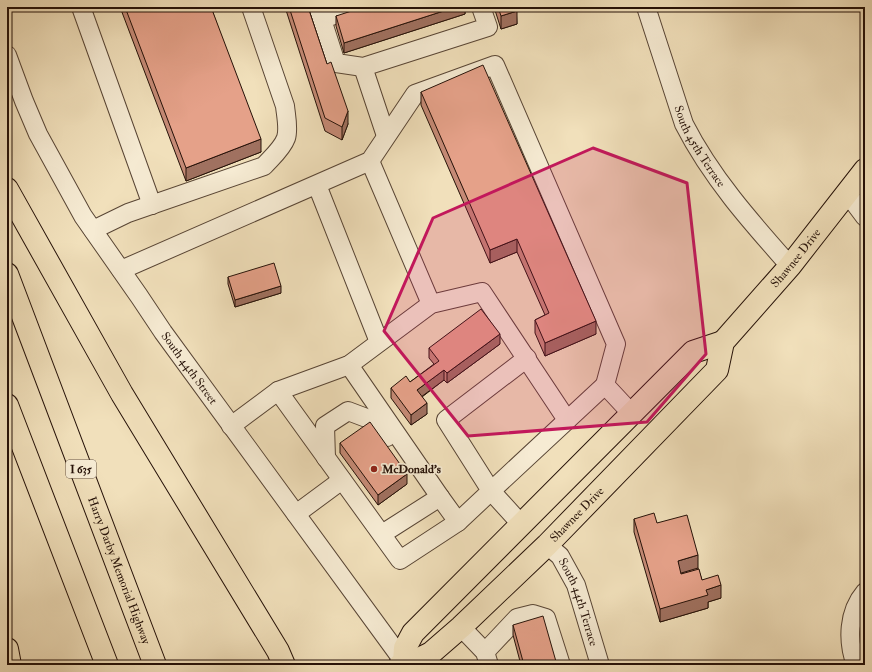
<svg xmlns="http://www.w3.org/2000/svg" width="872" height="672" viewBox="0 0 872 672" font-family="'IM FELL Double Pica',serif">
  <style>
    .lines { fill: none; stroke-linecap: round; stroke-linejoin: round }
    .minor-casing { stroke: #584535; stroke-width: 20 }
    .major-casing { stroke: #251108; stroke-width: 24 }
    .highway-casing { stroke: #251108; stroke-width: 24 }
    .minor { stroke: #f6ebd3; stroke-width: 18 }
    .major { stroke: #f1e0bb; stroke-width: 22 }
    .highway { stroke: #f1e0bb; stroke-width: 22 }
    .wall { fill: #c58a76; stroke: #251108 }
    .shaded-wall { fill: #a07160; stroke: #251108 }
    .building { fill: #e5a189; stroke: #251108 }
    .marked { fill: #c2185b; fill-opacity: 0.2; stroke: #c2185b; stroke-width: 3; stroke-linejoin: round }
    .poi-dot { fill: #8f2418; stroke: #f6ebd3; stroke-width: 1.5 }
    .labels { text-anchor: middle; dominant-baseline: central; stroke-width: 3.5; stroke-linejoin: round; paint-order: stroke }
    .shield { fill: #f6ebd3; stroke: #645245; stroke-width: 1 }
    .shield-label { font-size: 11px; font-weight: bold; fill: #251108 }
    .street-label { font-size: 12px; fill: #251108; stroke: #f6ebd3 }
    .poi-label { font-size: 12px; font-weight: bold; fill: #251108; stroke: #f6ebd3; text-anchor: start }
  </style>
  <rect width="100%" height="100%" fill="#f1e0bb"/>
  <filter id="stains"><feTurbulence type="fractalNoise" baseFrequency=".005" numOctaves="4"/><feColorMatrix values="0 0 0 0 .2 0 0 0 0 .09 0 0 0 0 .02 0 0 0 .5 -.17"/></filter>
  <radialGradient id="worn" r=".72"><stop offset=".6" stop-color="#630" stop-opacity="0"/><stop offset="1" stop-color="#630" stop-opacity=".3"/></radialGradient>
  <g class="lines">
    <defs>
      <g id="minor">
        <path d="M81,7L152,205"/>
        <path d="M318,7L336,63L363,67L488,27L481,7"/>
        <path id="s1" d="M646,7L684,124C711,177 750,221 790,266"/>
        <path d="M322,19L360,7"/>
        <path id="s2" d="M7,55L24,101L38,134L83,216L139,296L163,332L404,662"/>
        <path d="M363,67L386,136"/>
        <path d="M370,161L431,304"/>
        <path d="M317,185L379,342"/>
        <path d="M847,193L865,217"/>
        <path d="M93,230L128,213L264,166C271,158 282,149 286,138C289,129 286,116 285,106L251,7"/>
        <path d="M121,270L370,161L415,94L495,65L616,344L605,385"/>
        <path d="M349,365L440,497L458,522"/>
        <path d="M278,391L400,560L458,522L491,491L446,420L527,358"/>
        <path d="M231,426L278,391L349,365L431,304L482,292L567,420"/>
        <path d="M326,458L325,426L348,411L377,422L387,437"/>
        <path d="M296,514L342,480"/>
        <path d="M521,524L491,491L605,385L632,414"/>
        <path d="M382,534L440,497"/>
        <path id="s3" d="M547,545L560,556L576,585L600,665"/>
        <path d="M461,627L485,652L489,665"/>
        <path d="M485,652L517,618L533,614L546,618L561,665"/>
        <path d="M856,665C847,641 848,612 865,592"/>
      </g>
      <g id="major">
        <path d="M404,662L405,648L413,633L693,352L723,342"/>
        <path id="s4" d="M400,665L404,662L417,660L431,653L461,627L547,545L717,370L723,342L790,266L865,170"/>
      </g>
      <g id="highway">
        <path d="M7,189L122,394L278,651L284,665"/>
        <path id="s5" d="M7,274L155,665"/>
        <path d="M7,405L107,665"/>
        <path d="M7,649L10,665"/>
      </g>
    </defs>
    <use href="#minor" class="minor-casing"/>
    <use href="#major" class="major-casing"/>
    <use href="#highway" class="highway-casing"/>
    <use href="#minor" class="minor"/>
    <use href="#major" class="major"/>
    <use href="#highway" class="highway"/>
  </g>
  <path class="wall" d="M120,7H211L261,152L186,181Z
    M285,7H308L327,64L348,124L342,140L325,131Z
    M469,7V8L465,10V14L344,53L336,26V16Z
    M494,7H516L517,24L501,29Z
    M421,92L596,334L545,356L535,333V320L545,315L517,252L490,263L421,105Z
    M228,277L281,293L235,307L228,284Z
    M500,344L447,383L444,380L422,397L427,414L411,425L391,398V388L410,382L434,364L429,358V348Z
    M340,443L407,484L378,505L340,453Z
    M634,519L657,523L698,568L702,580L721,598L708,602V608L660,622L634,532Z
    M513,625L557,665H521L513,635Z"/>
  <path class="shaded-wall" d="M456,7H469V8L465,10V14L344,53V43Z
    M517,11V24L501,29V16Z
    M348,111V124L342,140V127Z
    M261,139V152L186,181V168Z
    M517,239V252L490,263V250Z
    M281,286V293L235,307V300Z
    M596,321V334L545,356V343Z
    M500,334V344L447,383V373Z
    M444,370V380L417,400V390Z
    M427,403V414L411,425V415Z
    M407,474V484L378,505V495Z
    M698,555V568L678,574V561Z
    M721,585V598L708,602V608L660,622V609L706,590Z"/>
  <path class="building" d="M125,7H211L261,139L186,168Z
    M289,7H308L327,64L331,62L348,111L342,127L325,118Z
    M364,7H456L344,43L336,16Z
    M498,7H516L517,11L501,16Z
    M483,65L596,321L545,343L535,320L549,313L517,239L490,250L421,92Z
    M274,263L281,286L235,300L228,277Z
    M481,309L500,334L447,373L444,370L417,390L427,403L411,415L391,388L406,376L410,382L439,361L429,348Z
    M370,422L407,474L378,495L340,443Z
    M654,513L657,523L687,515L698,555L678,561L681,574L699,569L702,580L718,575L721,585L706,590L708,595L660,609L634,519Z
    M543,616L557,665H524L513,625Z"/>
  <path class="marked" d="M593,148L687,183L706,354L647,422L468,436L384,331L433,218Z"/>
  <circle class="poi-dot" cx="374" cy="469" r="4"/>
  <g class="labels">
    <rect class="shield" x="66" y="460" width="30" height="18" rx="3"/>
    <g class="shield-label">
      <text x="81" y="469">I 635</text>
    </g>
    <g class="street-label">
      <text stroke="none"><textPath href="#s1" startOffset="150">South 45th Terrace</textPath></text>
      <text stroke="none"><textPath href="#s4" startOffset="576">Shawnee Drive</textPath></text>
      <text stroke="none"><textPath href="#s2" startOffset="364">South 44th Street</textPath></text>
      <text stroke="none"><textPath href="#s4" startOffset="235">Shawnee Drive</textPath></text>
      <text stroke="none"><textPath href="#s5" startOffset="317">Harry Darby Memorial Highway</textPath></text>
      <text stroke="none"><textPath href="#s3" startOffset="67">South 44th Terrace</textPath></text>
    </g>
    <g class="poi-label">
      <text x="382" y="469">McDonald's</text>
    </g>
  </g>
  <rect width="872" height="672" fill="none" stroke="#f1e0bb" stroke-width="24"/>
  <rect x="8" y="8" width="856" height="656" fill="none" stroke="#251108" stroke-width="2"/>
  <rect x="12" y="12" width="848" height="648" fill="none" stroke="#251108"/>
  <rect width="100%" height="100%" filter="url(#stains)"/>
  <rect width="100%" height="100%" fill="url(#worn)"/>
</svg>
